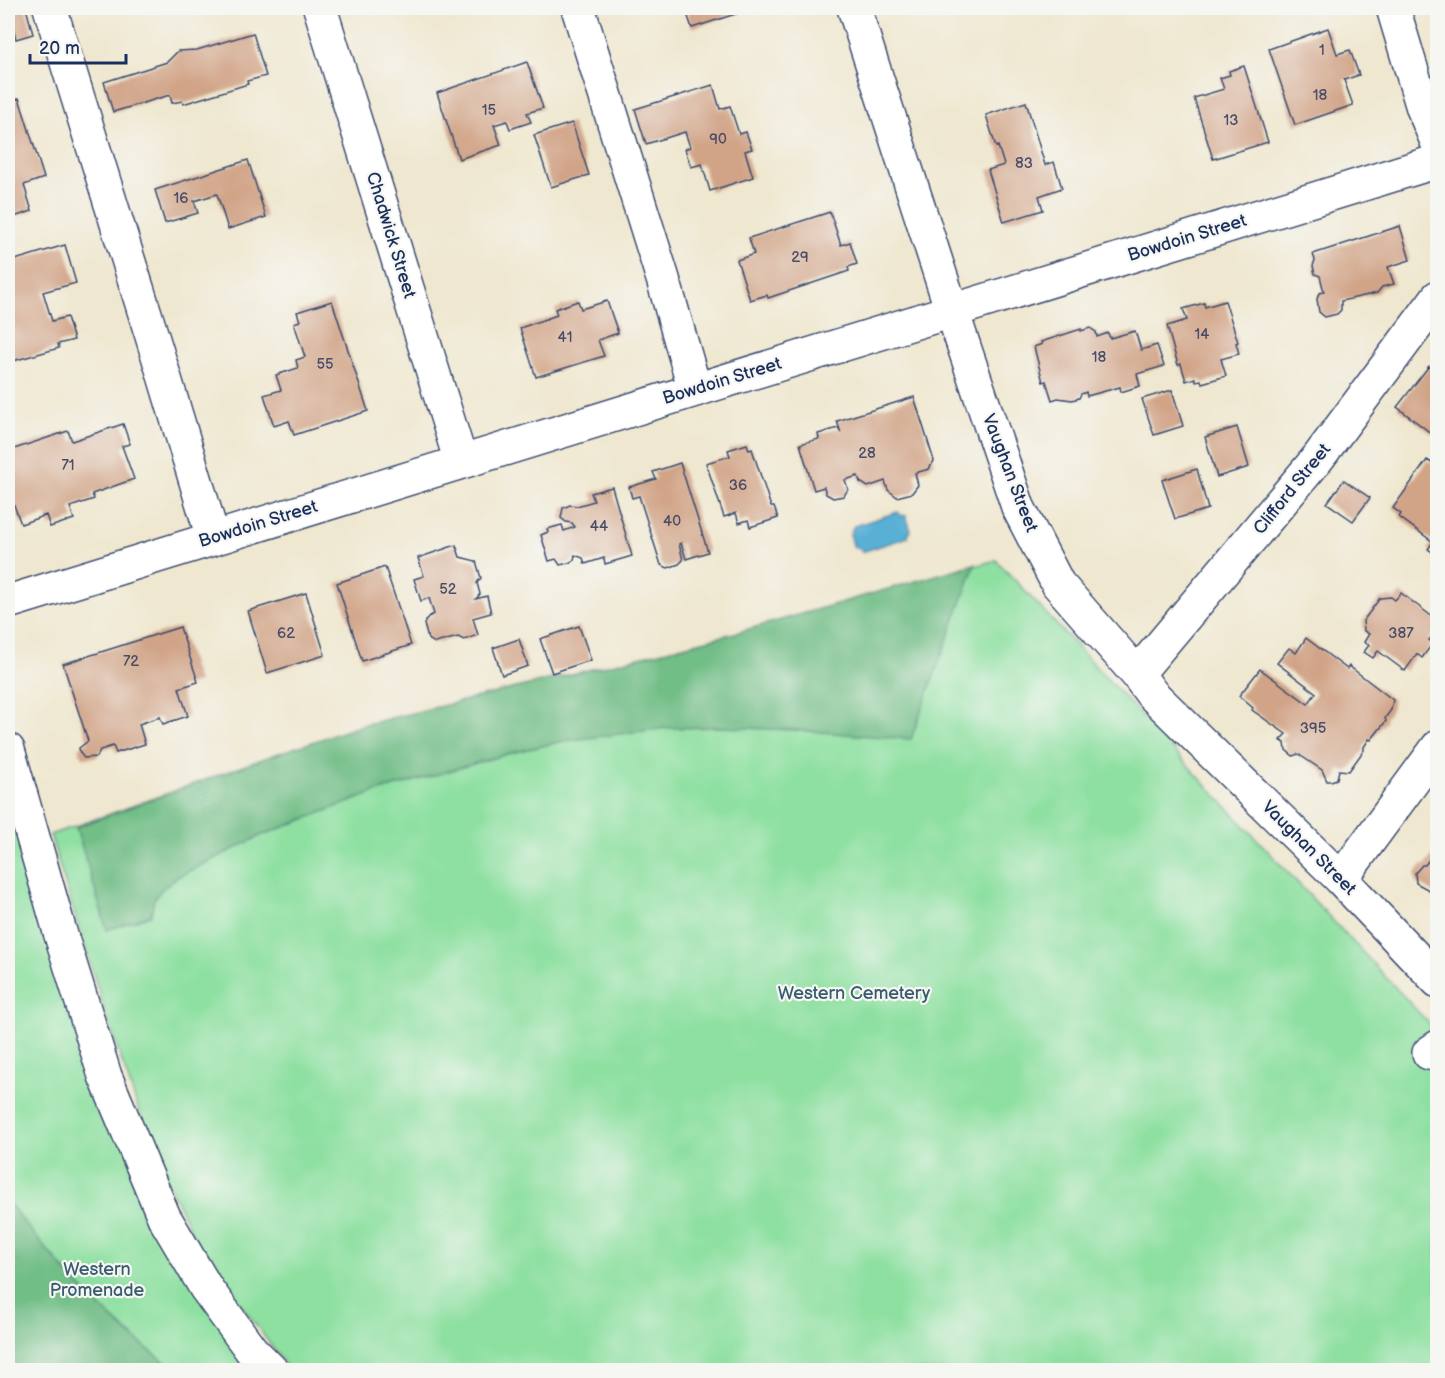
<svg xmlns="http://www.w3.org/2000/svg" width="1445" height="1378" viewBox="0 0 1445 1378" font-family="'Balsamiq Sans',sans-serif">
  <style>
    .green { fill: #8ee0a1; stroke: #548880; stroke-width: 1.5 }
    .forest { fill: #72be87; stroke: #467672; stroke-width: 1.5 }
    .water { fill: #58b1d5; stroke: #3a709a; stroke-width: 1.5 }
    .building { fill: #d1a488 }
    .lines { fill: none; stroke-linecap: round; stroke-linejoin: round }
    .minor-casing { stroke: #3b4b6f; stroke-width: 36 }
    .minor { stroke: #fff; stroke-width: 33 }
    .labels { text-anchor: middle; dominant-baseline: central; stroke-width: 4.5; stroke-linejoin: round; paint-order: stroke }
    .number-label { font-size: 15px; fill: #484c68 }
    .street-label { font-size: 18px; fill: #1b2f5e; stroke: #f6f6f2 }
    .park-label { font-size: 18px; fill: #385b6f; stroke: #f6f6f2 }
  </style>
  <rect width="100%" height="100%" fill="#f6f6f2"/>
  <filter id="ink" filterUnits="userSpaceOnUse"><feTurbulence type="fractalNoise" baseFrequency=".0167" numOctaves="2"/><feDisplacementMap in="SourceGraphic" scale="12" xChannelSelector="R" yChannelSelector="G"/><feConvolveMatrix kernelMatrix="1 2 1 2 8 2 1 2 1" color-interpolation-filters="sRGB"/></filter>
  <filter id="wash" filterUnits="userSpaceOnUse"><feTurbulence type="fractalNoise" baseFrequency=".008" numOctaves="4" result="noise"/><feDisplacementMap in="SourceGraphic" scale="24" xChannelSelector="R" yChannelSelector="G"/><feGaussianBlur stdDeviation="1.35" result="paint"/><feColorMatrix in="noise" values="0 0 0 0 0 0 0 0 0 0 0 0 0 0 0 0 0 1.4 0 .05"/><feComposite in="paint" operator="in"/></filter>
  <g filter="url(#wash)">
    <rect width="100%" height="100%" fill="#efe7cf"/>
    <path class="green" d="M996,560L1437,1032V1370H289L199,1247L153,1152L106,1015L50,835L363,725L533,684L739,632Z
      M8,750L164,1217L271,1370H8Z"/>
    <path class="forest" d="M975,564L911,739L794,730L723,727L666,728L564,741L511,753L373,793L260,836L177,877L162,889L154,899L151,915L107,930L76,827L276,754L363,725L533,684L739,632Z
      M8,1202C56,1264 111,1325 176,1370H8Z"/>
    <path class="water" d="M898,512L900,515L906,516L911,531L908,534V537L862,552L858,547L854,548L850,534L854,526Z"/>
    <g id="blocks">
      <path class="building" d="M8,8H26L33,34L16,39L11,21L8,22Z
        M171,8H187L173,12Z
        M685,8H754L692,28Z
        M1328,28L1337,54L1350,50L1359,75L1344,80L1353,105L1295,125L1269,49Z
        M253,33L266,76L247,81L248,84L183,104L182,101L172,103L170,95L113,112L104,82L167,62L178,51L197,50Z
        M527,62L543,108L527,113L531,122L510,129L507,121L494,125L501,145L459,159L437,93Z
        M1244,66L1268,142L1213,159L1194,98L1224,89L1220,78L1230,75L1229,71Z
        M713,85L720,109L730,106L739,134L746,132L752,149L745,151L753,177L710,191L702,164L691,167L685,149L690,147L685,132L646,144L635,109Z
        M19,98L44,178L24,185L32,211L8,219V102Z
        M1026,102L1045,165L1054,162L1062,188L1039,196L1043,210L1004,222L988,170L1004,165L998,146L996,147L986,115Z
        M572,123L589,175L551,187L534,135Z
        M248,160L266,217L228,229L217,194L194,201L198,213L165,223L155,190Z
        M830,212L841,245L850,242L857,264L848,267L849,271L768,298L767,295L750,300L737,260L754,254L749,238Z
        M1400,226L1410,260L1388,267L1394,284L1382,287L1377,293L1341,301V310L1337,314L1325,317L1319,312L1317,299L1319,293L1324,292L1320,276L1315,274L1313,266L1315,260L1313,254Z
        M65,245L76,283L43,292L52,321L67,317L74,340L58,344L59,348L13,361L8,342V262Z
        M332,301L368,411L294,435L289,421L274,426L264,395L281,390L276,375L298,368L296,360L305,357L294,323L300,321L297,312Z
        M578,301L581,309L607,301L618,333L598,340L604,356L536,377L520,328L557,315L555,309Z
        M1225,301L1238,342L1236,343L1239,354L1221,359L1226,376L1202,383L1201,380L1196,381L1195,378L1186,381L1181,364L1178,365L1167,326L1187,320L1183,309L1204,303L1205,307Z
        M1090,328L1096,332L1097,337L1108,333L1110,338L1135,331L1141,350L1157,345L1164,366L1137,374L1140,386L1121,392L1120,387L1087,396L1086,392L1081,394L1079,398L1072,400L1058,398L1052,400L1046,381L1043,382L1034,347L1042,344L1041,342L1081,329V331Z
        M1429,366L1438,373V426L1432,434L1397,407Z
        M1172,390L1183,426L1154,435L1142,399Z
        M914,397L934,461L929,469L915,473L918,485L912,493L897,497L888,490L885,481L868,487L860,482L858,476L845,480L848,489L844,496L833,498L826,494L824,487L814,490L800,444L819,439L818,434L838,428L841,433L837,421Z
        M123,424L130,444L122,446L134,479L92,494L94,499L70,507L74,519L50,527L46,515L21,524L10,494L8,495V451L68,431L72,441Z
        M1237,427L1249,467L1217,477L1205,437Z
        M747,444L749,450L752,449L771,507H774L778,518L750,527L748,520L739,523L736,513L724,517L706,463L730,456L728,450Z
        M1427,460L1438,467V556L1428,549L1433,542L1399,517L1401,514L1393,508Z
        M680,463L708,552L686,559L681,543L679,544L683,560L679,564L668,568L661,565L639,496L632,498L629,487L656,479L653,472Z
        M1197,469L1208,509L1175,519L1162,480Z
        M1344,480L1370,498L1353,521L1327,503Z
        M612,487L632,556L605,564L604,558L585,564L583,558L575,555L574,560L569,563L560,565L556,559L549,561L541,535L548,532L547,529L562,525L564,531L575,527L572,523L566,522L561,518L563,508L570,505L577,506L594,501L591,493Z
        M456,545L460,557L476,561L481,578L477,583L480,594L476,599L487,596L491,613L473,618L478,635L464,640L458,637L435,643L428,639L424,624L428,617L434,614L429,598L421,601L414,579L424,576L418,558Z
        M385,567L411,645L362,661L337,583Z
        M306,593L325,655L267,673L248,611Z
        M1401,593L1438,621V629L1429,640L1433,643L1422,658L1417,654L1405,671L1378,651L1373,658L1364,652L1369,645L1364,642L1369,634L1364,631L1363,621L1380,598L1391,597L1395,600Z
        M579,626L591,660L552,673L540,639Z
        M180,627L198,682L179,688L188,716L163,724L160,717L139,724L145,744L116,753L113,746L100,750L97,757L84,758L80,753L79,748L88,741L63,664Z
        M1306,638L1347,669L1349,666L1393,700L1391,710L1385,718L1386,721L1371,740L1369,739L1364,747V750L1349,771L1339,770L1337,779L1331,781H1327L1322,770L1298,754L1293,756L1286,750L1285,743L1280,740L1286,734L1252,710L1253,708L1239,696L1260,669L1308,704L1316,693L1277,663L1289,648L1296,653Z
        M519,639L528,666L502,675L493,648Z
        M1438,848V895L1416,883L1415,873L1422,865H1425Z"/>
    </g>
  </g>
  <g filter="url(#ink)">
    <use href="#blocks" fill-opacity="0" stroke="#3b4b6f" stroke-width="1.5"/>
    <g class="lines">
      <defs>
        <path id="minor" d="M50,8L156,349L213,538
          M320,8L461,462
          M578,8L663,279L695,390
          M854,8L952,311L1018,507L1058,584L1137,674L1152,694L1341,879L1438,981
          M1393,8L1423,108L1438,144
          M8,602L1438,161
          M1137,674L1318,458L1438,297
          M8,750L60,932L105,1076L164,1217L206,1288L252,1351L271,1370
          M1341,879L1438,747
          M1429,1053L1438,1047"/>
      </defs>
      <use href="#minor" class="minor-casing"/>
      <use href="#minor" class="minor"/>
    </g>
  </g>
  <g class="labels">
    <g class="number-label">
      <text x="1322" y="50">1</text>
      <text x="1320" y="95">18</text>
      <text x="489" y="110">15</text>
      <text x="1231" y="120">13</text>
      <text x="718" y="139">90</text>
      <text x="1024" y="163">83</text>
      <text x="181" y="198">16</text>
      <text x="800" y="257">29</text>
      <text x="1202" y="334">14</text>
      <text x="565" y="337">41</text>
      <text x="1099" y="357">18</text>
      <text x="325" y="364">55</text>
      <text x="867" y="453">28</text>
      <text x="68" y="465">71</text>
      <text x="738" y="485">36</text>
      <text x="672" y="521">40</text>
      <text x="599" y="526">44</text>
      <text x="448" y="589">52</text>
      <text x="286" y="633">62</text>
      <text x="1401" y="633">387</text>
      <text x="131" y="661">72</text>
      <text x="1313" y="728">395</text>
    </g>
    <g class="street-label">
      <text transform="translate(391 235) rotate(73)">Chadwick Street</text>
      <text transform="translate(1187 238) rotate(-17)">Bowdoin Street</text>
      <text transform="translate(722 381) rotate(-17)">Bowdoin Street</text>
      <text transform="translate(1010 473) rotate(69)">Vaughan Street</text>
      <text transform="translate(1292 489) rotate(-51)">Clifford Street</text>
      <text transform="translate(258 524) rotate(-17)">Bowdoin Street</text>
      <text transform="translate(1309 848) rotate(45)">Vaughan Street</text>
    </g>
    <g class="park-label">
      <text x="854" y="993">Western Cemetery</text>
      <text x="97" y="1269">Western<tspan x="97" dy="21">Promenade</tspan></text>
    </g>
  </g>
  <rect width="1445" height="1378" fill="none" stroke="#f6f6f2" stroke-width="30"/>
  <path d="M30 54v9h96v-9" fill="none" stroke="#1b2f5e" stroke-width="3"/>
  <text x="39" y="54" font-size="18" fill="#1b2f5e" stroke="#f6f6f2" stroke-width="4.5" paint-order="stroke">20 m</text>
</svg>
